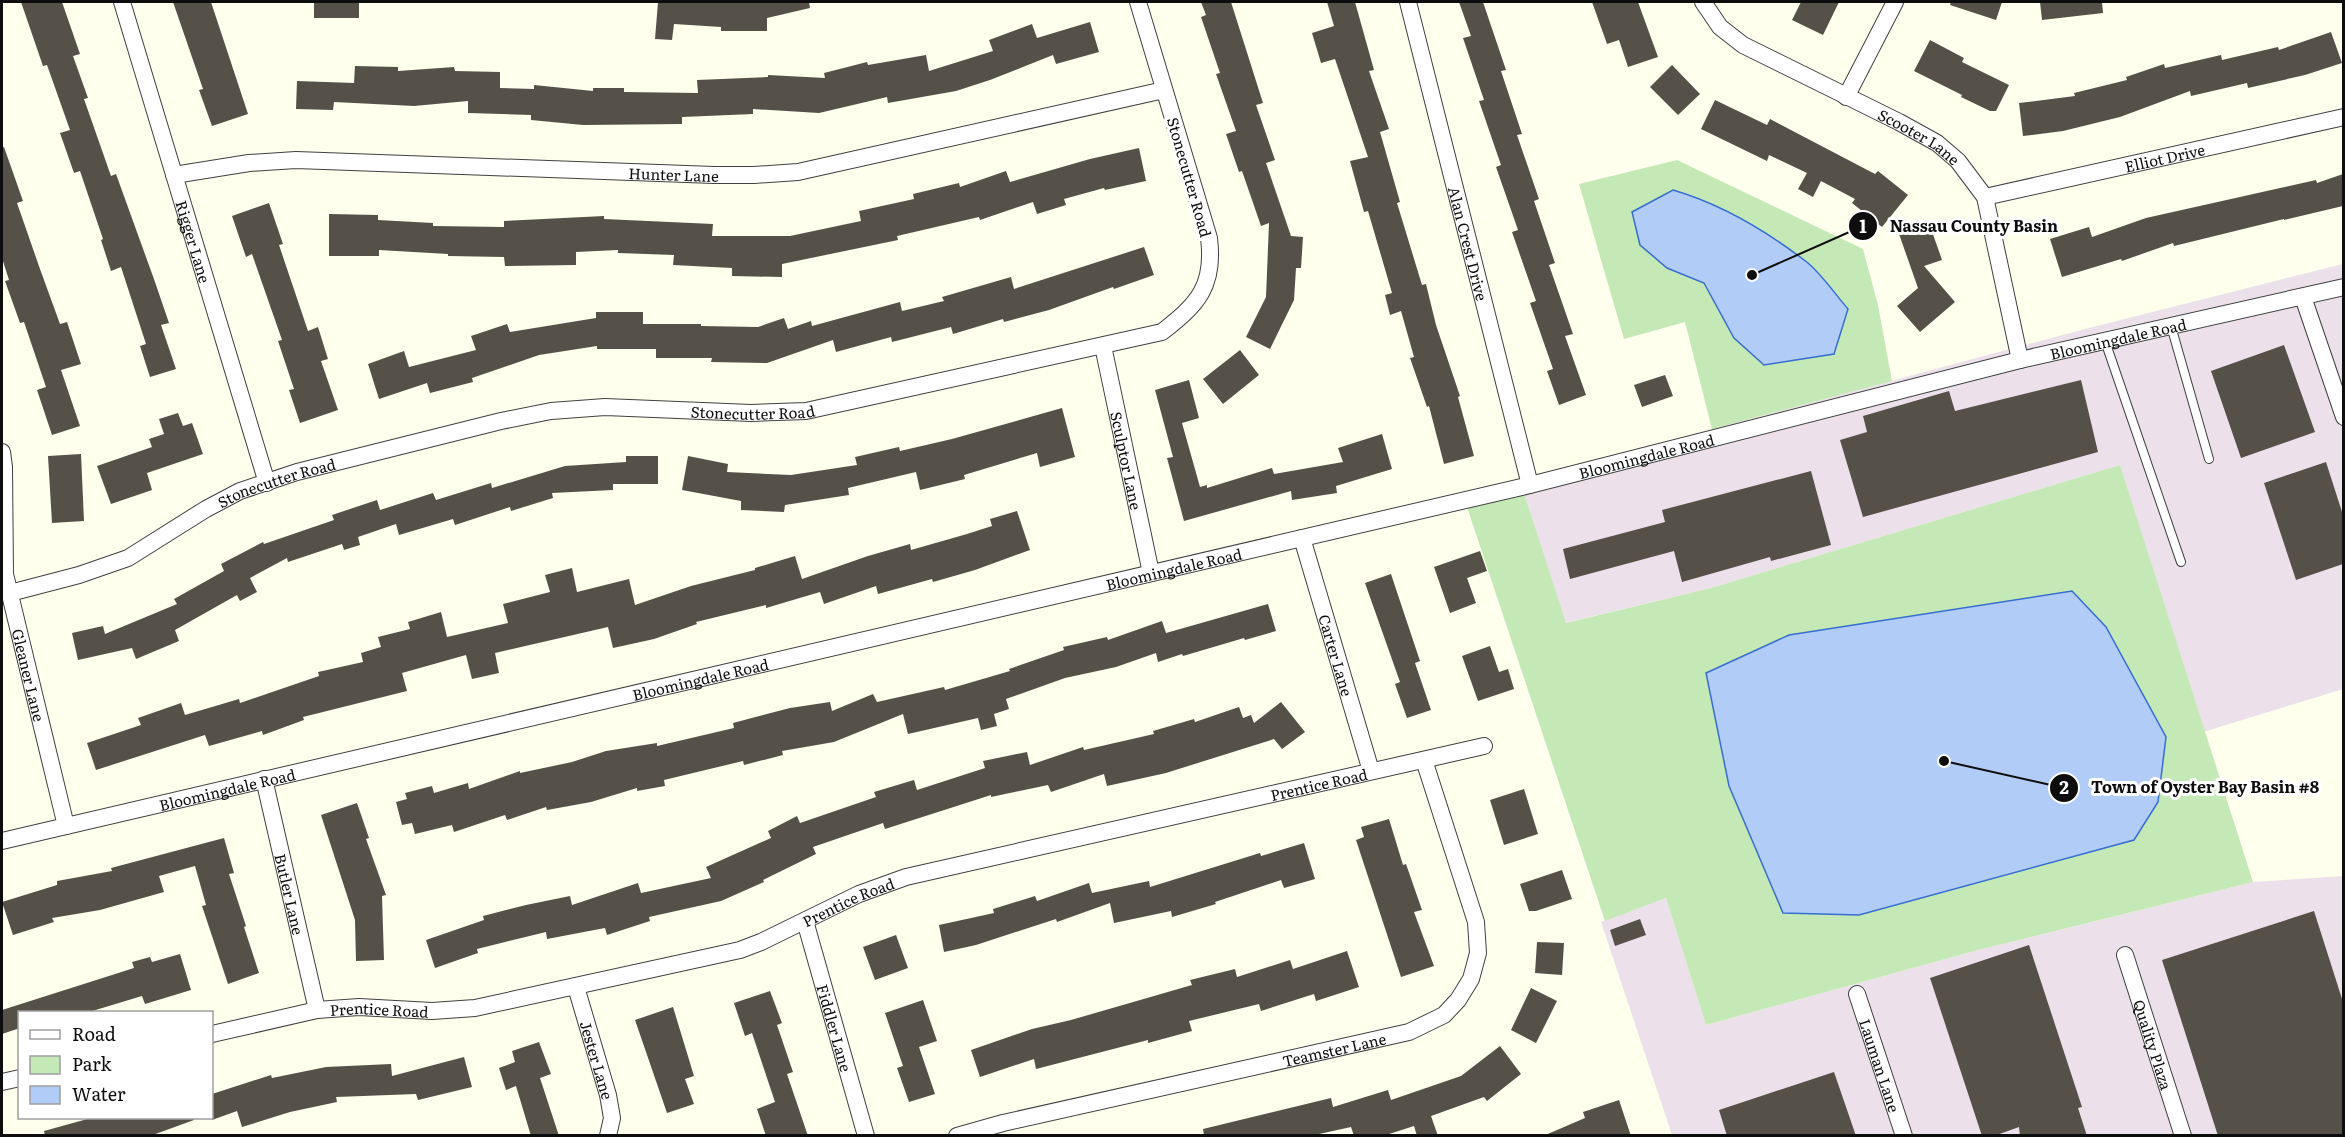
<svg xmlns="http://www.w3.org/2000/svg" width="2345" height="1137" viewBox="0 0 2345 1137" font-family="Literata,serif">
  <style>
    .industrial { fill: #ece1ea }
    .green { fill: #c4e9b6 }
    .water { fill: #b0ccf7; stroke: #376ecf; stroke-width: 1.5 }
    .building { fill: #555149 }
    .lines { fill: none; stroke-linecap: round; stroke-linejoin: round }
    .service-casing { stroke: #404040; stroke-width: 10 }
    .minor-casing { stroke: #404040; stroke-width: 18 }
    .service { stroke: #fff; stroke-width: 8 }
    .minor { stroke: #fff; stroke-width: 16 }
    .labels { text-anchor: middle; dominant-baseline: central; stroke-width: 6; stroke-linejoin: round; paint-order: stroke }
    .street-label { font-size: 15px; fill: #0d0d0d; stroke: #fff }
    .leader { fill: none; stroke: #0d0d0d; stroke-width: 2 }
    .callout-dot { fill: #0d0d0d; stroke: #fff; stroke-width: 2 }
    .mark-label { font-size: 18px; text-anchor: middle; font-weight: bold; fill: #fff }
    .callout-label { font-size: 16px; text-anchor: middle; font-weight: bold; fill: #0d0d0d; stroke: #fff; stroke-width: 6; stroke-linejoin: round; paint-order: stroke }
  </style>
  <rect width="100%" height="100%" fill="#feffec"/>
  <path class="industrial" d="M2343,264V689L2203,732L2120,465L1711,588L1565,623L1521,484L1712,429L2081,330Z
    M2343,876V1135H1672L1601,922L1666,898L1706,1025L1978,950L2253,882Z"/>
  <path class="green" d="M1677,160L1863,249L1878,305L1892,381L1712,429L1685,322L1624,339L1579,184Z
    M2120,465L2253,882L1978,950L1706,1025L1666,898L1605,921L1464,498L1521,484L1566,623L1711,588Z"/>
  <path class="water" d="M1673,190C1721,204 1768,232 1808,263C1823,276 1835,294 1848,309L1834,354L1764,365L1734,338L1704,283L1667,268L1640,245L1632,212Z
    M2072,591L2106,627L2166,737L2158,802L2134,840L1859,915L1783,913L1729,786L1706,673L1789,635Z"/>
  <path class="building" d="M21,2H62L80,54L73,56L88,98L84,99L111,176L116,174L155,282L169,323L161,325L176,369L150,377L140,346L146,344L121,267L111,271L101,240L103,239L80,171L74,173L60,133L70,130L47,65L43,66Z
    M173,2H211L248,114L212,126L199,90L203,89Z
    M314,2H359V18H314Z
    M658,2H809L810,8L767,18V31H721V27L674,24L672,40L655,39Z
    M1201,2H1231L1263,103L1256,105L1275,160L1266,163L1291,236L1303,237L1301,268H1296L1294,300L1270,349L1246,337L1266,297L1269,223L1261,226L1242,171L1239,172L1226,134L1236,131L1216,74L1220,73L1201,17L1206,15Z
    M1327,2H1355L1374,70L1369,71L1389,129L1380,132L1400,202L1397,203L1422,285L1426,284L1436,325L1460,396L1458,397L1474,456L1444,464L1429,406L1427,407L1410,358L1414,357L1401,311L1390,315L1385,295L1392,293L1368,211L1364,212L1350,161L1368,157L1335,59L1321,63L1312,33L1334,26Z
    M1459,2H1483L1506,70L1501,71L1522,134L1517,135L1539,199L1534,201L1555,263L1549,265L1573,334L1565,336L1586,395L1559,405L1547,371L1553,369L1530,303L1536,301L1512,232L1518,230L1496,167L1501,165L1479,101L1484,100L1463,38L1471,36Z
    M1592,2H1638L1658,57L1628,67L1619,40L1607,44Z
    M1801,2H1839L1823,35L1792,20Z
    M1951,2H2002L1996,20L1950,5Z
    M2040,2H2102L2103,13L2042,20Z
    M1090,22L1099,52L1056,64L1053,55L990,80L956,91L888,103L887,97L819,113L753,109V114L682,117V124L583,125L531,120V115L468,113V101L414,106L334,102L333,110L296,109L297,81L354,83L355,66L398,67V71L454,67L455,71L500,72V88L534,89V85L593,91V88H624V92L698,93L697,80L768,77V75L825,78L824,73L867,62L868,65L926,55L929,71L993,51L989,40L1032,24L1037,38Z
    M2331,32L2342,63L2305,75L2248,88L2247,83L2191,96L2190,91L2120,117L2063,131L2023,136L2019,103L2075,96L2074,93L2127,80L2126,77L2164,64L2165,68L2221,55L2222,60L2278,47L2279,50Z
    M1930,40L1964,58L1962,62L2009,85L1996,111H1990L1961,97L1962,95L1914,71Z
    M1672,65L1700,94L1678,115L1650,87Z
    M1715,100L1767,125L1770,119L1875,174L1878,171L1908,195L1882,227L1852,203L1855,199L1821,181L1813,197L1798,189L1807,173L1769,155L1767,161L1701,129Z
    M4,147L23,201L17,203L40,269L60,324L67,322L81,364L61,370L80,426L52,435L37,390L46,387L24,322L20,323L5,281L9,280L2,258V148Z
    M1139,148L1146,181L1105,190L1104,188L1064,199L1066,205L1037,214L1033,202L980,220L979,217L897,236L898,240L782,264V277L732,276V268L673,265L674,255L618,253V250L576,252V265L505,266L504,257L448,256V254L379,250V256H329V214L378,215V220L433,223V226L504,227V221L604,216V219L713,224L712,236H790L861,221L859,211L914,199L913,194L959,183L960,187L1006,171L1010,182L1090,159Z
    M2343,174V206L2284,220V219L2174,246L2173,243L2122,261L2121,259L2062,277L2050,239L2089,227L2092,237L2146,218L2316,180L2317,183Z
    M269,203L283,244L279,245L308,331L318,327L328,359L321,361L338,410L300,423L289,390L294,389L278,341L282,340L252,254L246,257L232,216Z
    M1929,223L1942,260L1924,266L1955,302L1920,332L1897,306L1918,288L1899,234Z
    M1144,247L1154,275L1114,289L1113,287L1049,310L1004,322L1003,319L953,334L951,327L892,342L891,337L836,352L833,340L767,363L711,362L712,358H656V349H597V346L539,355L472,378L473,382L430,393L427,383L379,399L368,364L404,351L409,367L476,350L471,336L507,324L510,332L596,318V312H643V324H701V326L758,327L784,318L788,329L811,321L812,326L900,302L902,311L944,301L942,297L1011,277L1014,289Z
    M2284,345L2315,432L2241,458L2211,371Z
    M1240,350L1259,375L1223,404L1203,379Z
    M1665,375L1673,396L1642,407L1634,385Z
    M1189,380L1199,418L1182,423L1200,487L1207,485V488L1272,468L1274,474L1343,462L1338,448L1382,434L1392,469L1336,486L1337,493L1292,500L1291,491L1184,521L1167,458L1173,457L1155,390Z
    M2081,380L2098,452L1863,517L1840,440L1867,432L1863,416L1949,391L1955,411Z
    M1062,408L1075,457L1040,467L1037,453L964,475L965,479L920,490L916,472L848,488L849,495L785,505L784,512L741,510V501L682,490L688,456L728,464L727,472L791,475L857,465L855,457L899,447L900,451L952,439Z
    M178,413L183,426L192,423L203,454L147,473L152,490L111,504L97,466L152,447L149,439L164,434L159,419Z
    M81,454L84,521L52,523L48,456Z
    M626,456H658V484H613V490L552,493L553,498L511,511L510,507L455,525L453,519L399,535L396,524L358,537L360,545L344,550L342,544L288,562L287,558L250,578L257,592L240,601L237,595L175,630L179,641L136,659L132,648L78,660L72,633L103,626L105,634L177,604L174,599L224,571L221,564L263,542L264,544L334,520L332,515L377,500L380,510L433,493L436,500L491,483L492,488L565,466L626,462Z
    M2326,462L2343,515V564L2296,580L2264,483Z
    M1811,471L1831,545L1771,561L1770,557L1682,582L1674,551L1570,579L1563,549L1665,522L1662,510Z
    M1017,511L1030,550L975,570L933,582L932,579L878,594L876,586L824,604L820,592L766,608V605L696,622L697,624L654,639L613,648L608,627L495,653L499,673L472,679L466,655L402,673L407,691L303,717L304,720L263,735L262,731L209,746L205,735L96,770L87,743L141,725L138,718L181,703L185,715L239,699L240,703L319,676L318,672L363,662L361,653L381,647L378,637L410,629L408,622L441,612L447,637L508,623L503,604L550,592L545,575L572,568L577,592L629,579L635,605L691,586L755,570V568L795,556L802,579L868,556L910,544L911,550L967,534L992,526L990,519Z
    M1480,551L1487,571L1467,578L1476,603L1450,613L1434,567Z
    M1391,574L1420,661L1415,663L1431,710L1407,718L1395,684L1400,682L1365,583Z
    M1268,604L1276,631L1245,640L1244,638L1183,656L1182,654L1158,662L1156,653L1116,667L1065,678L1006,699L1009,709L994,714L997,726L981,730L978,718L908,734L903,714L834,742L782,751L783,755L744,765L743,761L664,780L665,786L637,791V788L591,802L547,810L546,807L507,820L505,815L454,832L452,825L415,834L412,823L402,825L396,802L407,799L405,793L432,786L434,793L468,783L469,789L520,771V773L572,762L606,751L657,743V746L734,728L733,723L790,708L830,702L832,711L873,694L877,702L944,687L945,690L1010,671L1009,669L1064,650L1063,647L1107,637L1108,640L1162,621L1166,633Z
    M1490,646L1499,672L1508,669L1514,689L1478,701L1462,656Z
    M1281,702L1305,732L1282,749L1274,739L1166,773L1107,786L1104,774L1051,792L1048,785L991,797V795L885,829L883,823L813,847L816,854L763,880L764,882L721,901L649,917L650,921L607,935L605,928L547,939L546,932L477,949L478,953L435,968L426,940L484,920L483,916L526,905L570,896L572,905L638,883L641,893L711,878L706,867L771,838L768,831L797,816L800,823L876,797L874,792L914,780L917,790L985,768L983,761L1027,752L1030,765L1083,747L1084,750L1154,734L1153,731L1194,719L1195,722L1239,707L1243,718L1251,715L1254,723Z
    M1524,789L1538,834L1504,845L1490,800Z
    M357,803L369,838L366,839L386,895L382,896L384,960L356,961L355,920L321,815Z
    M1389,819L1403,865L1406,864L1422,910L1414,912L1434,966L1401,977L1356,840L1364,837L1361,827Z
    M224,838L234,873L229,874L246,926L244,927L259,973L228,984L202,906L206,905L195,866L159,876L164,892L100,910L52,918L54,922L13,935L2,902L57,885V881L112,871L111,868Z
    M1304,843L1315,879L1284,888L1281,880L1215,902L1216,904L1172,917L1171,911L1114,923L1110,903L1057,922L1056,919L976,945L944,952L939,925L994,913L993,909L1035,896L1037,901L1089,883L1092,893L1149,881L1150,887L1260,853L1261,856Z
    M1562,870L1572,899L1536,911H1529L1520,884Z
    M2314,911L2343,1002V1136H2218L2162,960Z
    M1640,919L1646,935L1615,946L1610,930Z
    M896,935L908,968L875,980L863,947Z
    M1537,942L1564,943L1562,975L1535,973Z
    M2029,945L2082,1107L2078,1108L2087,1136H2020L2019,1127L1994,1136H1982L1930,978Z
    M1347,951L1359,987L1316,1001L1314,994L1261,1011L1259,1004L1189,1021L1192,1031L1148,1043V1040L1036,1069L1034,1059L980,1077L971,1050L1032,1029L1071,1020L1192,985L1190,980L1235,969L1237,977L1290,960L1293,969Z
    M180,954L191,990L145,1004L142,996L89,1012H20V1028L2,1034V1010L134,968L132,962L150,957L152,962Z
    M1531,988L1557,1001L1536,1043L1511,1030Z
    M770,991L782,1023L777,1025L793,1072L787,1074L808,1136H766L757,1109L775,1102L752,1033L745,1036L734,1003Z
    M923,1000L937,1041L919,1047L935,1094L909,1102L897,1068L903,1066L885,1013Z
    M673,1007L694,1076L685,1079L694,1104L667,1113L635,1020Z
    M539,1042L551,1074L540,1078L559,1136H531L516,1086L506,1090L499,1068L515,1062L512,1051Z
    M1500,1046L1521,1074L1487,1101L1484,1097L1431,1116L1438,1136H1417L1414,1126L1383,1136H1354L1351,1127L1310,1136H1204L1203,1129L1331,1098L1333,1107L1388,1090L1391,1100L1461,1076Z
    M464,1057L472,1087L418,1100L416,1094L336,1097L337,1102L290,1112L242,1127L237,1111L212,1120V1094L271,1075L272,1078L326,1067L391,1064L392,1076Z
    M1834,1072L1856,1136H1727L1719,1110Z
    M1619,1100L1631,1136H1543L1585,1118L1583,1112Z
    M91,1118H194V1120L150,1136H45L44,1131Z"/>
  <g class="lines">
    <defs>
      <path id="service" d="M2171,326L2209,459
        M2105,341L2181,562"/>
      <g id="minor">
        <path id="s1" d="M122,2L267,483"/>
        <path id="s2" d="M1408,2L1530,485"/>
        <path id="s3" d="M1703,2L1720,27L1743,45L1899,122L1937,143L1958,161L1985,197L2020,360"/>
        <path d="M1846,97L1895,2"/>
        <path id="s4" d="M174,175L249,163L296,160L714,175H754L798,172L1164,90"/>
        <path id="s5" d="M1985,197L2344,117"/>
        <path d="M2303,297L2344,417"/>
        <path id="s6" d="M1103,346L1151,573"/>
        <path id="s7" d="M2,452L4,467L5,574L66,826"/>
        <path id="s8" d="M1302,538L1371,771"/>
        <path id="s9" d="M10,593L79,575L128,558L206,509L240,491L297,472L501,421L551,411L605,407L751,413L806,411L1162,332C1198,304 1215,286 1209,238L1138,2"/>
        <path id="s10" d="M264,779L317,1010"/>
        <path id="s11" d="M2,841L1530,485L2020,360L2344,287"/>
        <path id="s12" d="M805,921L866,1136"/>
        <path id="s13" d="M2125,955L2183,1136"/>
        <path id="s14" d="M576,987L608,1095L612,1118L608,1136"/>
        <path id="s15" d="M1857,994L1904,1136"/>
        <path id="s16" d="M212,1034L317,1010L359,1007L432,1011L475,1008L740,950L761,942L859,894L906,877L1484,746"/>
        <path d="M2,1082L20,1078"/>
        <path id="s17" d="M957,1136L1003,1123L1409,1032L1444,1015L1458,1000L1471,979L1478,953L1476,922L1424,760"/>
      </g>
    </defs>
    <use href="#service" class="service-casing"/>
    <use href="#minor" class="minor-casing"/>
    <use href="#service" class="service"/>
    <use href="#minor" class="minor"/>
  </g>
  <g class="labels">
    <g class="street-label">
      <text stroke="none"><textPath href="#s3" startOffset="258">Scooter Lane</textPath></text>
      <text stroke="none"><textPath href="#s5" startOffset="184">Elliot Drive</textPath></text>
      <text stroke="none"><textPath href="#s4" startOffset="501">Hunter Lane</textPath></text>
      <text transform="translate(1190 177) rotate(74)">Stonecutter Road</text>
      <text stroke="none"><textPath href="#s1" startOffset="250">Rigger Lane</textPath></text>
      <text stroke="none"><textPath href="#s2" startOffset="249">Alan Crest Drive</textPath></text>
      <text stroke="none"><textPath href="#s11" startOffset="2175">Bloomingdale Road</textPath></text>
      <text stroke="none"><textPath href="#s9" startOffset="777">Stonecutter Road</textPath></text>
      <text stroke="none"><textPath href="#s11" startOffset="1689">Bloomingdale Road</textPath></text>
      <text stroke="none"><textPath href="#s6" startOffset="117">Sculptor Lane</textPath></text>
      <text stroke="none"><textPath href="#s9" startOffset="291">Stonecutter Road</textPath></text>
      <text stroke="none"><textPath href="#s11" startOffset="1203">Bloomingdale Road</textPath></text>
      <text stroke="none"><textPath href="#s8" startOffset="122">Carter Lane</textPath></text>
      <text stroke="none"><textPath href="#s7" startOffset="226">Gleaner Lane</textPath></text>
      <text stroke="none"><textPath href="#s11" startOffset="717">Bloomingdale Road</textPath></text>
      <text stroke="none"><textPath href="#s16" startOffset="1142">Prentice Road</textPath></text>
      <text stroke="none"><textPath href="#s11" startOffset="231">Bloomingdale Road</textPath></text>
      <text stroke="none"><textPath href="#s10" startOffset="118">Butler Lane</textPath></text>
      <text stroke="none"><textPath href="#s16" startOffset="656">Prentice Road</textPath></text>
      <text stroke="none"><textPath href="#s16" startOffset="170">Prentice Road</textPath></text>
      <text stroke="none"><textPath href="#s12" startOffset="111">Fiddler Lane</textPath></text>
      <text stroke="none"><textPath href="#s13" startOffset="94">Quality Plaza</textPath></text>
      <text stroke="none"><textPath href="#s17" startOffset="387">Teamster Lane</textPath></text>
      <text stroke="none"><textPath href="#s14" startOffset="76">Jester Lane</textPath></text>
      <text stroke="none"><textPath href="#s15" startOffset="75">Lauman Lane</textPath></text>
    </g>
  </g>
  <path class="leader" d="M1752 275L1863 226M1944 761L2064 788"/>
  <g class="callout-dot">
    <circle cx="1752" cy="275" r="6"/>
    <circle cx="1944" cy="761" r="6"/>
    <circle cx="1863" cy="226" r="15"/>
    <circle cx="2064" cy="788" r="15"/>
  </g>
  <g class="mark-label">
    <text x="1863" y="233">1</text>
    <text x="2064" y="794">2</text>
  </g>
  <g class="callout-label">
    <text x="1974" y="232">Nassau County Basin</text>
    <text x="2205" y="793">Town of Oyster Bay Basin #8</text>
  </g>
  <rect width="2345" height="1137" fill="none" stroke="#0d0d0d" stroke-width="6"/>
  <rect x="18" y="1011" width="195" height="108" fill="#ffffff" stroke="#9e9e9e" stroke-width="1.5"/>
  <rect x="30" y="1030" width="30" height="9" fill="#ffffff" stroke="#9e9e9e" stroke-width="1.5"/>
  <text x="72" y="1041" font-size="18" fill="#0d0d0d">Road</text>
  <rect x="30" y="1056" width="30" height="18" fill="#c4e9b6" stroke="#9e9e9e" stroke-width="1.5"/>
  <text x="72" y="1071" font-size="18" fill="#0d0d0d">Park</text>
  <rect x="30" y="1086" width="30" height="18" fill="#b0ccf7" stroke="#9e9e9e" stroke-width="1.5"/>
  <text x="72" y="1101" font-size="18" fill="#0d0d0d">Water</text>
</svg>
